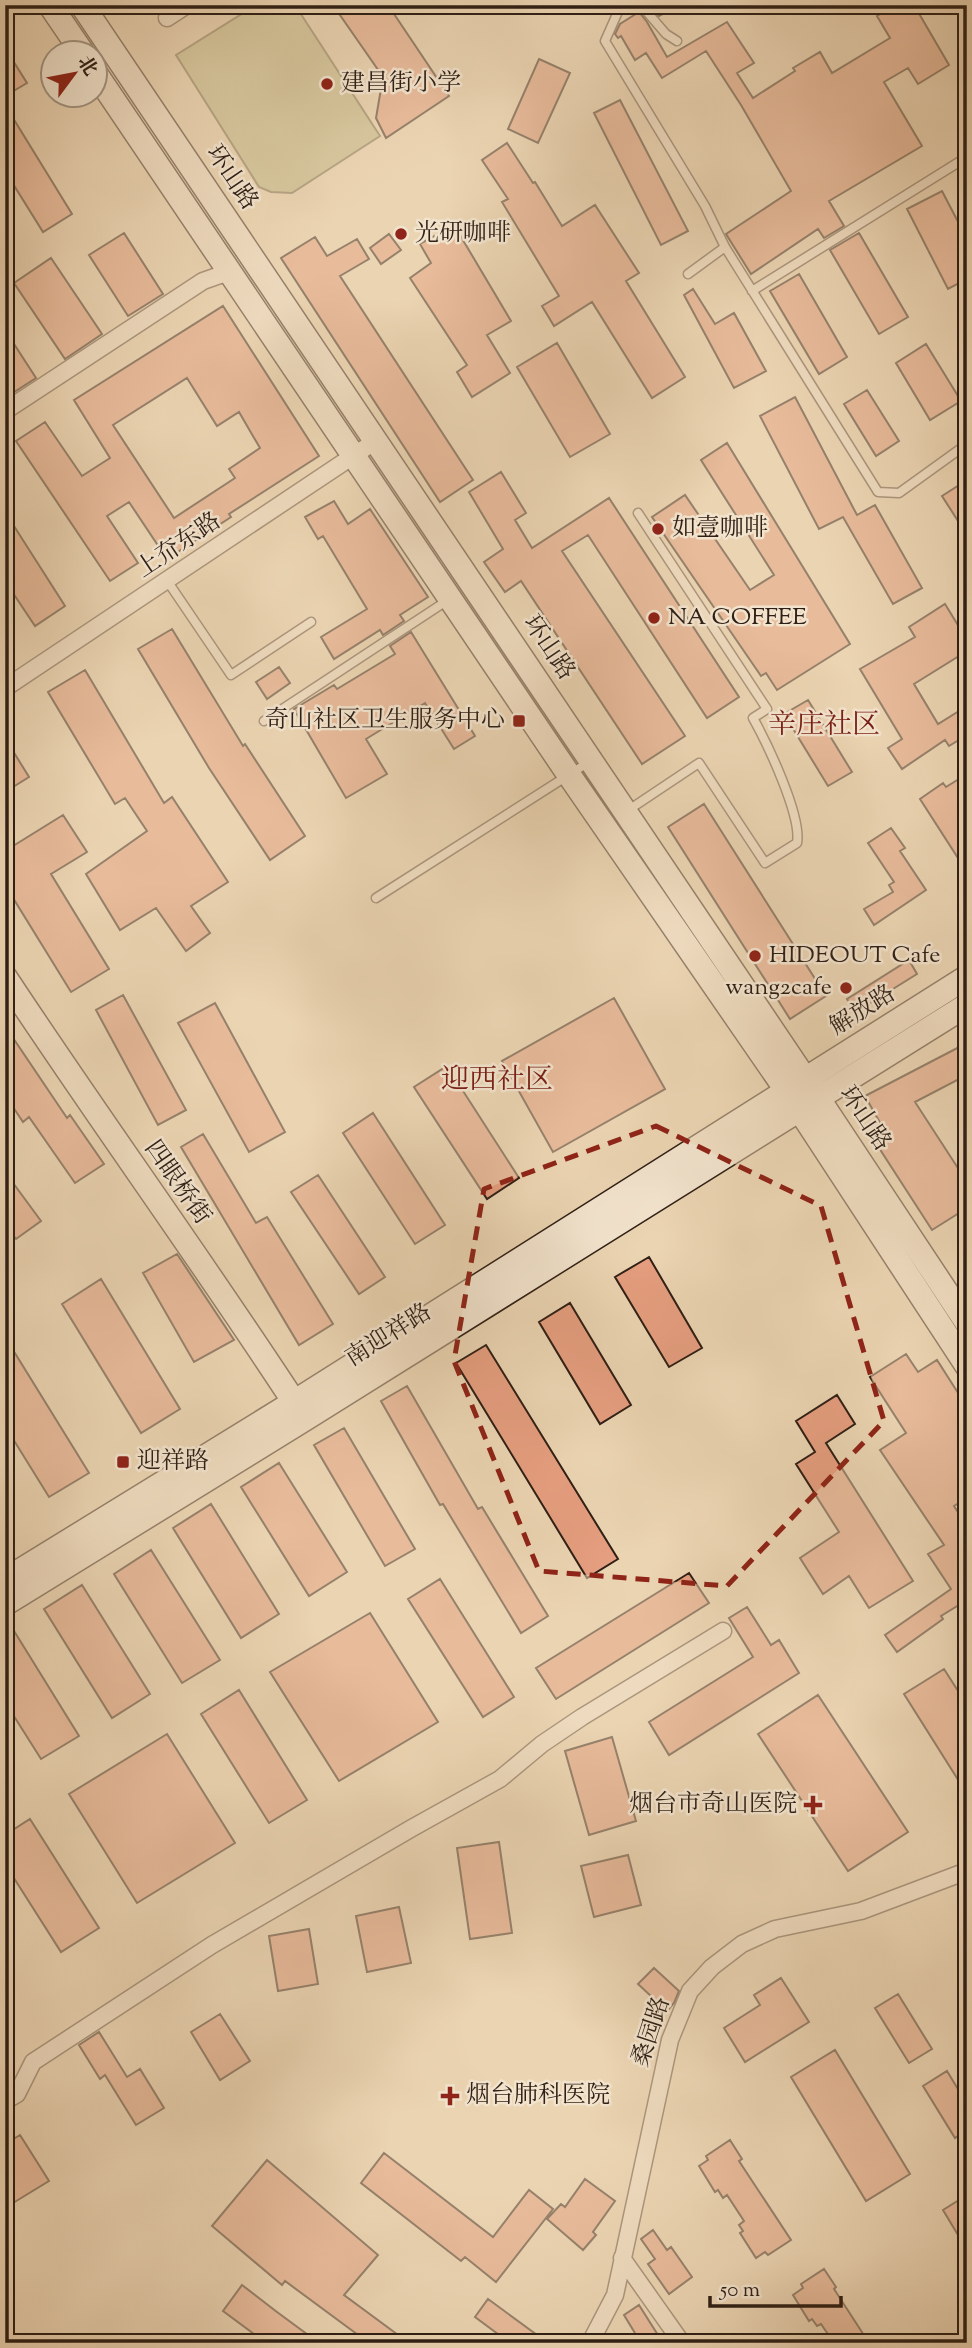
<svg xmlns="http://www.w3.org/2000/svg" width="972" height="2348" viewBox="0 0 972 2348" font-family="'Sorts Mill Goudy','Noto Serif SC',serif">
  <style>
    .green { fill: #c0bb87; stroke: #786d4e; stroke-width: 2 }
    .building { fill: #e59e7f; stroke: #2f1f15; stroke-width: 2; fill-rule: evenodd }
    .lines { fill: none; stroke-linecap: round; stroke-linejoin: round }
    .lane-casing { stroke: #5e4c3c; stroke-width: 11 }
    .street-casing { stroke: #5e4c3c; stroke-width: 19 }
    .secondary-casing { stroke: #2f1f15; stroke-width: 26 }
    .lane { stroke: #f2e3cd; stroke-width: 8 }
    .street { stroke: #f2e3cd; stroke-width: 16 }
    .secondary { stroke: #f2e3cd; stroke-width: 23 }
    .marked { fill: none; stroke: #8f2418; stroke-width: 5; stroke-dasharray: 14 9; stroke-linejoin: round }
    .poi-dot { fill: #8f2418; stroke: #f2e3cd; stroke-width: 2.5 }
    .labels { text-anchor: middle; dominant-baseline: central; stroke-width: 5; stroke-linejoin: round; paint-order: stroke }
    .poi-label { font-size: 24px; fill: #2f1f15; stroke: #f2e3cd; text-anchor: start }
    .street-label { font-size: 24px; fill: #2f1f15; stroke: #f2e3cd }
    .quarter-label { font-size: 28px; fill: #7a1f14; stroke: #f2e3cd }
  </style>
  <rect width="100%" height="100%" fill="#ebd4b2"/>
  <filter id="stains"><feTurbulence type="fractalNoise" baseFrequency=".00286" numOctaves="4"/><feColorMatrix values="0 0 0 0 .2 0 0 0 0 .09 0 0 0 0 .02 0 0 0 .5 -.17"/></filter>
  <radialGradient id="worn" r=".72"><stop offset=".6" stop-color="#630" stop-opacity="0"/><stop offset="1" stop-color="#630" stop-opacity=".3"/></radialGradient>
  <path class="green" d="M256,5H295L380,136L292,193L271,192L259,187L176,55Z"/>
  <path class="building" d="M333,5H388L449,96L386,138L376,118L383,77Z
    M650,5H680L659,16Z
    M895,5H914L949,65L918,84L908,68L884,82L922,146L829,201L844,226L824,238L818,229L751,274L726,234L791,191L741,105L706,51L662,78L646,53L635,60L621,36L618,38L615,34L620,24L639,12L647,22L667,57L727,22L754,63L737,73L753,98L795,71L793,68L820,52L832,73L890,38L877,16Z
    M5,48L27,83L5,96Z
    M539,59L570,73L538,143L508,129Z
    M620,100L688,231L661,245L594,113Z
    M5,105L72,214L43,232L5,171Z
    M507,143L533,183L535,182L562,226L595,205L639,273L626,281L685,377L652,398L592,302L554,326L542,306L559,296L502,202L508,199L482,160Z
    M942,191L967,239V279L948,289L907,209Z
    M454,225L511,321L487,335L510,373L472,397L457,372L467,365L410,278L431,263L420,244Z
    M124,233L163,294L128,316L89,255Z
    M859,233L908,317L879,334L830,250Z
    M389,234L401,250L381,264L370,248Z
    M315,237L327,256L357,239L369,259L340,276L473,480L440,502L281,258Z
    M51,258L102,334L65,359L14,283Z
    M799,274L847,357L819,374L770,291Z
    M693,289L715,324L734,313L766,371L734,388L684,295Z
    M223,306L319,456L229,514L231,517L167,559L129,502L107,516L138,563L110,581L16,441L45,422L82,476L110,458L74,400ZM187,378L217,426L239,412L260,448L229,469L235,478L174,518L113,425Z
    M5,330L36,378L5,398Z
    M557,343L610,434L570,457L517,367Z
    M926,344L961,401L930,420L896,363Z
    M867,390L899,441L876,456L844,404Z
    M795,397L857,515L875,505L922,588L893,604L843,517L819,529L760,416Z
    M727,443L850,644L777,690L766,673L761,676L652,517L685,495L750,590L774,575L701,460Z
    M501,472L526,513L515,520L532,548L609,498L739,697L707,718L588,535L562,551L685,736L642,764L521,581L505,592L484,562L503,549L469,492Z
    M967,480V535L942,496Z
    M334,501L348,524L370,509L428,597L400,615L404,621L383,635L380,630L334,659L321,637L367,609L323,536L318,539L305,517Z
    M5,512L65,606L35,626L5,581Z
    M945,604L967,640V651L914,684L938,724L959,711L967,722V735L949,746L945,740L902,769L888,748L902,739L860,669L915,637L909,627Z
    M172,629L243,746L245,744L305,836L270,860L209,768L138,649Z
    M411,632L475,736L454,749L425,703L366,739L387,774L346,798L294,709L334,685L337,689L395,654L390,646Z
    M279,667L290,683L267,699L256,682Z
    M85,670L164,803L172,797L228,882L191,906L210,933L186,951L156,908L120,930L86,874L147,831L125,798L115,804L48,692Z
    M808,700L852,772L828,786L784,714Z
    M5,738L29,777L5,792Z
    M967,774V872L920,799L943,783L946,787Z
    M704,804L826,996L790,1019L668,827Z
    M63,815L87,852L51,874L109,969L71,992L13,898L5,903V851Z
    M891,828L905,848L900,851L926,890L874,925L864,909L893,892L889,885L894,882L868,843Z
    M909,960L917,974L856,1012L847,999Z
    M123,995L186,1110L158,1125L96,1010Z
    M614,998L665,1089L553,1152L502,1061Z
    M215,1003L285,1132L249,1152L178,1023Z
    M5,1026L67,1118L70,1115L104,1164L75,1183L29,1117L23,1122L5,1095Z
    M967,1043V1075L915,1102L967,1182V1208L932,1230L872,1137L884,1130L865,1096Z
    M447,1066L519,1178L487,1199L414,1087Z
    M373,1113L445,1225L415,1244L343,1133Z
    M203,1134L256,1223L267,1217L333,1324L299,1345L181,1147Z
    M5,1172L41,1221L16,1239L5,1225Z
    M318,1175L385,1277L359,1294L291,1192Z
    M177,1254L234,1340L194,1362L143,1273Z
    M649,1257L702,1348L669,1367L615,1277Z
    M101,1279L180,1409L141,1433L62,1304Z
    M570,1303L631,1405L600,1424L539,1322Z
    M5,1337L89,1473L49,1497L5,1426Z
    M486,1345L618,1559L587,1578L456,1363Z
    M906,1354L918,1372L937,1360L967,1407V1498L954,1506L967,1526V1600L941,1616L943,1619L897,1652L885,1635L951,1589L928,1554L944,1545L880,1450L906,1433L870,1377Z
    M407,1386L478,1509L482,1507L548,1616L521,1633L443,1504L440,1505L381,1401Z
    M837,1395L855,1424L826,1443L913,1581L869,1608L849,1576L823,1594L800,1558L839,1532L796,1464L815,1452L796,1421Z
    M344,1428L415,1549L385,1566L314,1445Z
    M279,1463L347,1572L309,1596L241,1487Z
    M211,1504L279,1614L241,1638L173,1528Z
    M151,1550L220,1660L182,1683L114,1574Z
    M689,1573L709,1603L556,1699L536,1668Z
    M440,1579L514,1697L483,1717L408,1599Z
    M82,1585L150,1694L112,1718L44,1609Z
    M747,1607L771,1645L779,1640L799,1673L669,1755L649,1722L753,1657L729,1618Z
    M370,1613L438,1722L339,1781L270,1672Z
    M6,1618L79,1736L41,1759L5,1702Z
    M944,1669L967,1705V1794L904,1694Z
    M239,1690L307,1800L269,1823L201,1714Z
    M818,1695L908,1832L848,1871L758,1734Z
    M167,1734L235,1843L137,1903L69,1794Z
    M612,1737L636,1821L589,1835L565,1751Z
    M30,1819L99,1928L61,1952L5,1864V1835Z
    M499,1842L512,1933L470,1939L457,1848Z
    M628,1855L641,1905L594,1917L581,1866Z
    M399,1907L411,1963L367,1972L356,1916Z
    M309,1929L318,1984L278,1991L269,1936Z
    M654,1968L679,1991L674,2003L667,2011L638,1984Z
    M781,1978L809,2022L745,2062L724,2028L760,2005L754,1995Z
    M898,1994L932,2049L909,2063L875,2008Z
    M220,2014L250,2061L220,2080L191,2032Z
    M99,2032L127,2077L140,2069L164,2108L136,2125L105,2075L100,2079L79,2045Z
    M835,2050L910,2174L866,2201L791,2077Z
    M947,2071L967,2104V2130L955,2138L923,2086Z
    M20,2135L49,2181L13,2203L5,2190V2144Z
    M730,2140L742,2159L739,2161L791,2240L768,2255L765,2252L756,2258L740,2233L743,2231L739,2225L744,2221L727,2195L723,2198L718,2190L715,2192L699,2166L708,2160L706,2156Z
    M384,2153L493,2237L529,2190L553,2209L496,2282L465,2257L461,2261L361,2183Z
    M267,2160L378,2255L344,2295L409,2343H369L285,2281L282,2285L212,2226Z
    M585,2179L615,2201L593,2232L596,2235L583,2250L547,2219L561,2204L565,2207Z
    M967,2195V2250L943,2210Z
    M653,2230L667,2250L671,2247L692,2277L669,2294L648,2264L655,2259L641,2239Z
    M824,2269L836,2287L834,2289L869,2343H834L821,2324L817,2326L812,2319L809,2321L793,2295L803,2288L801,2284Z
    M242,2285L277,2312L319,2343H266L223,2311Z
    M488,2299L548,2343H510L475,2317Z
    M639,2305L663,2343H641L624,2315Z"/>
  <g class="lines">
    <defs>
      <path id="lane" d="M621,5L605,41L705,206L725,247L688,274
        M641,5L666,34L677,41
        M725,247L878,492L899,493L967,444
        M752,291L967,157
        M168,582L231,675L311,622
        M264,721L448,600
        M627,811L699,763L765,863L797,843C802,816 767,743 753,718L767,709L638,513
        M376,898L589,762"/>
      <path id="street" d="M167,18L187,5
        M5,411L203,281L223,274L237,280
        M5,688L377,440
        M5,2101L17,2094L33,2062L212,1945L412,1828L500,1779L542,1744L582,1717L723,1631
        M622,2258L682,2343
        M590,2343L615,2295L670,2040L690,1991L712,1967L742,1944L775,1929L861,1911L967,1871"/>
      <path id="secondary" d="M50,5L82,52
        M82,5L818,1098L967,1323
        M94,71L569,775L787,1091L967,1366
        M5,977C102,1124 206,1266 302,1414
        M5,1580L294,1402L967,977
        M5,1604L305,1419L967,1005"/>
    </defs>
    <use href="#lane" class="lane-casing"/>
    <use href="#street" class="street-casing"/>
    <use href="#secondary" class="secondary-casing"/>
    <use href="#lane" class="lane"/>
    <use href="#street" class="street"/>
    <use href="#secondary" class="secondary"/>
  </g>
  <path d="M0 0H972V2348H0ZM656,1126L821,1206L884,1421L727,1586L539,1571L454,1361L484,1189Z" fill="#ebd4b2" fill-opacity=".55" fill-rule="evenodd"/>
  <path class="marked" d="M656,1126L821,1206L884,1421L727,1586L539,1571L454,1361L484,1189Z"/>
  <g class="poi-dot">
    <circle cx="327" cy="84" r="7"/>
    <circle cx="401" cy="234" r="7"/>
    <circle cx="658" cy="529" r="7"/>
    <circle cx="654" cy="618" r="7"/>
    <rect x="512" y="714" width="14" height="14" rx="3.5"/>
    <circle cx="755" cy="956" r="7"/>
    <circle cx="846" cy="988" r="7"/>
    <rect x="116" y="1455" width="14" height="14" rx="3.5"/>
    <path d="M809.5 1794.5h7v7h7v7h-7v7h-7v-7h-7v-7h7z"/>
    <path d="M446.5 2085.5h7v7h7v7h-7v7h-7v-7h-7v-7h7z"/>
  </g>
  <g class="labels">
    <g class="poi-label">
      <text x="341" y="84">建昌街小学</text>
      <text x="415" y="234">光研咖啡</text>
      <text x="672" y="529">如壹咖啡</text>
      <text x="668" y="618">NA COFFEE</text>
      <text x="505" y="721" text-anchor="end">奇山社区卫生服务中心</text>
      <text x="769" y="956">HIDEOUT Cafe</text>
      <text x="832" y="988" text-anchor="end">wang2cafe</text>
      <text x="137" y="1462">迎祥路</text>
      <text x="797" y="1805" text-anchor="end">烟台市奇山医院</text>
      <text x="466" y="2096">烟台肺科医院</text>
    </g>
    <g class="street-label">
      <text transform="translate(231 178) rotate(56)">环山路</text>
      <text transform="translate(179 546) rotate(-34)">上夼东路</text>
      <text transform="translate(548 648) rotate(56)">环山路</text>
      <text transform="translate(863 1011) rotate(-32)">解放路</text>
      <text transform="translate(864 1119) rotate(56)">环山路</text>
      <text transform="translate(177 1183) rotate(55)">四眼桥街</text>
      <text transform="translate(389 1336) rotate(-32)">南迎祥路</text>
      <text transform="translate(652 2032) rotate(-72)">桑园路</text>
    </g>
    <g class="quarter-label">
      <text x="824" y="726">辛庄社区</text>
      <text x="497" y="1081">迎西社区</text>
    </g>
  </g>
  <rect width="972" height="2348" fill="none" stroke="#ebd4b2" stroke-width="28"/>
  <rect x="7" y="7" width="958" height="2334" fill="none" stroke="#2f1f15" stroke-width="3.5"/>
  <rect x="14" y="14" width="944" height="2320" fill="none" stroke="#2f1f15" stroke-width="2"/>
  <g transform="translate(74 74) rotate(58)"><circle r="33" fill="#f2e3cd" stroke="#a49583" stroke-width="2"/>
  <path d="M0-5L12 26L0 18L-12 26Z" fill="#8f2418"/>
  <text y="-10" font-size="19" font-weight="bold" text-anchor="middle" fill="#2f1f15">北</text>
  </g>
  <path d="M710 2296v10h131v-10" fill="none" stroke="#2f1f15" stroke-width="3.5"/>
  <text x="720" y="2296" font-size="21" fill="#2f1f15" stroke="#f2e3cd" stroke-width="5" paint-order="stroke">50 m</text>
  <rect width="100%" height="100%" filter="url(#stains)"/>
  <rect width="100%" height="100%" fill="url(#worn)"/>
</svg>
